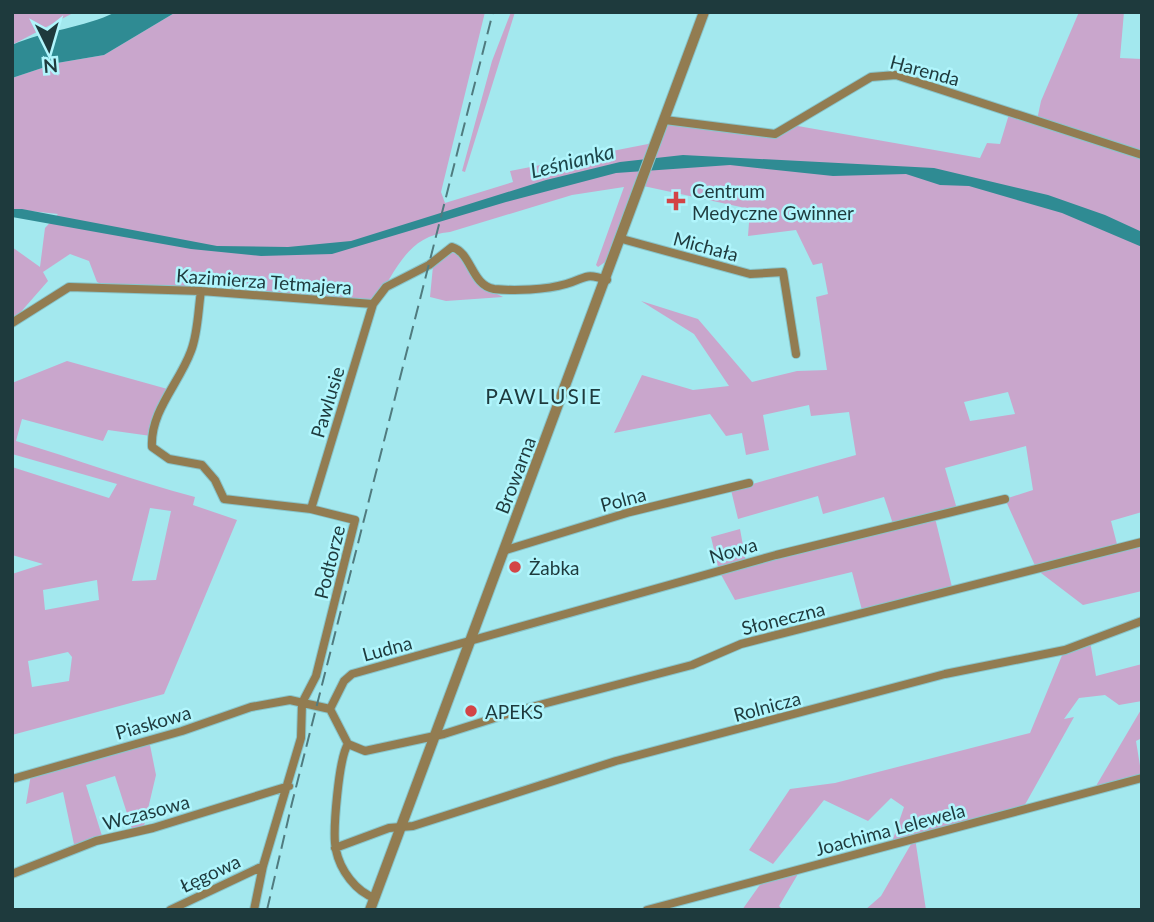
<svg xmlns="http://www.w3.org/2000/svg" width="1154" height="922" viewBox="0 0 1154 922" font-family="Lato,sans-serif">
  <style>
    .green { fill: #c9a6cc; fill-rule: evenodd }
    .water { fill: #2f8b93 }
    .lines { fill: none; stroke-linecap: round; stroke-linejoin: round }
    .minor-casing { stroke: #88c5cb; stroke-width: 10 }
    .tertiary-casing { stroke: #88c5cb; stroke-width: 12 }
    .minor { stroke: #927c51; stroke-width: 8 }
    .tertiary { stroke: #927c51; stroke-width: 10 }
    .rail { stroke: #507b7f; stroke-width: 2; stroke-dasharray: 14 7; stroke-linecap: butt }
    .poi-dot { fill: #d34446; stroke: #b0f5fc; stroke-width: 2.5 }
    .labels { text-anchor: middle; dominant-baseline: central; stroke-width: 5; stroke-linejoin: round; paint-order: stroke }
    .street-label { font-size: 19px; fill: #1e3a3d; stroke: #b0f5fc }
    .poi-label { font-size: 19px; fill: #1e3a3d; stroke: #b0f5fc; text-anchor: start }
    .water-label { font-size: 21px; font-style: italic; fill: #1d464a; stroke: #b0f5fc }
    .neighbourhood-label { font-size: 21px; letter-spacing: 2px; fill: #1e3a3d; stroke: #b0f5fc }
  </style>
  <rect width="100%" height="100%" fill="#a3e8ee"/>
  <path class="green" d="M12,12H75L12,45Z
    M176,12H485L441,192L445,203L513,182L510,171L648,144L658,139L665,120L775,134L792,125L980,158L987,143L1000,144L1010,111L1037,120L1041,101L1079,12H1124L1120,58L1142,59V512L1111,521L1118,548L1142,542V591L1083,605L1037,570L1005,499L1033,490L1026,446L945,468L957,509L934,514L953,591L863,614L852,572L735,600L719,571L711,537L740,529L746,562L893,524L884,497L823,514L818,496L738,519L731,490L856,455L849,412L811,416L809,405L763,415L769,450L746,455L742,433L726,436L710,414L614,433L642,375L693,390L729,386L694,334L641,301L698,319L752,382L797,371L827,370L816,297L828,294L822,263L813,265L796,230L748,236L750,209L634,184L608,260L598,267L596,265L624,187L572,195L450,232C405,236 397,272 373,304L113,290L97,282L89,261L70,254L43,272L48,281L12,322V247L40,267L45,228L58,214L12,209V78L57,63L104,55ZM1008,392L1015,414L970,421L964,402Z
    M511,12H515L465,172L462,171L492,61Z
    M449,251L460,256L479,285L503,297L446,301L430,297L433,266Z
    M67,361L171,390L151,436L108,430L103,441L22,419L16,441C76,459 134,481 195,497L193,505L237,520L164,694L12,735V574L43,564L12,555V467L109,498L117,484L12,454V383ZM150,508L171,511L156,580L132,581ZM97,580L99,600L45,610L43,590ZM68,652L72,657L69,681L32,687L28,661Z
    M1090,641L1096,676L1142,664V701L1119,705L1105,695L1079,698L1064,719L1074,717L1022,810L915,838L926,910H865L881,896L914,839L891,845L904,807L891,798L868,821L824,800L773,864L749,850L790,789L835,783L1030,733L1063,653Z
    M1142,708V738L1136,741L1142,778L1093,791Z
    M149,740L156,775L143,830L133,832L115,776L86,785L103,839L75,849L63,792L26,804L31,774Z
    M801,869L779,906L783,910H742L764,879Z"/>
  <path class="water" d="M116,12H176L104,55L57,63L12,78V45C46,30 83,28 116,12Z
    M683,155L934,168L1048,195L1105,215L1142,232V247L1062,213L969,186L940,185L906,174L833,176L730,165L616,173L506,202L332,254L261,256L191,249L12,217V209H22L217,246L288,247L351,241L546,180L620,162Z"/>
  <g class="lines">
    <defs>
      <path id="minor" d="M665,120L775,134L871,77L896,75L1142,155
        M622,239L750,274L783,272L796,354
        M201,291C198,311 198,333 191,351C179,384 150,411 152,447L169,459L202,465L215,480L224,499L311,509L355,520L316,676L302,703L301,738L263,866L254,910
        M12,323L69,287L201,291L373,304L386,287L429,265L452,247C472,253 471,285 494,289C514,291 546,290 566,284C587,278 584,272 607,280
        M311,509L373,304
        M506,550L630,512L749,483
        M330,709L344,681L352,674L776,555L1005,499
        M348,744L365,751L444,734L520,710L692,665L741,644L1142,542
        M12,779L182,731L251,707L290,700L330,709L348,744C339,757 332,833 336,850C340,870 356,892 375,898
        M335,848L389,828L413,826L616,761L945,674L1065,650L1142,621
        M12,874L96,841L153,828L289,786
        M170,910L263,866
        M647,910L1142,778"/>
      <path id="tertiary" d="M370,910L704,12"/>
    </defs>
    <use href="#minor" class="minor-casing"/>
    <use href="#tertiary" class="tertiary-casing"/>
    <use href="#minor" class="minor"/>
    <use href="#tertiary" class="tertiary"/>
    <path class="rail" d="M267,910L292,803L493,12"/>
  </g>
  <g class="poi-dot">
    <path d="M672.5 190.5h7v7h7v7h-7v7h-7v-7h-7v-7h7z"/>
    <circle cx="515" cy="567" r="7"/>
    <circle cx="471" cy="711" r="7"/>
  </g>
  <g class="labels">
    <g class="street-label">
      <text transform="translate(925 70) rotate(15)">Harenda</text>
      <text transform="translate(706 246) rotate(15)">Michała</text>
      <text transform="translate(264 281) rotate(4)">Kazimierza Tetmajera</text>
      <text transform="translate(327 402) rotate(-73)">Pawlusie</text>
      <text transform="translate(515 475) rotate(-69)">Browarna</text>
      <text transform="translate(623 499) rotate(-15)">Polna</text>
      <text transform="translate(733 550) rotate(-16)">Nowa</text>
      <text transform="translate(329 562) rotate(-76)">Podtorze</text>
      <text transform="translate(783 618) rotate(-14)">Słoneczna</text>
      <text transform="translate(387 648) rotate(-15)">Ludna</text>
      <text transform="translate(767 706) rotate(-15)">Rolnicza</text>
      <text transform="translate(153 722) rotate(-16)">Piaskowa</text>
      <text transform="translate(146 812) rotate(-15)">Wczasowa</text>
      <text transform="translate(890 829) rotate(-15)">Joachima Lelewela</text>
      <text transform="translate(210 873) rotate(-25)">Łęgowa</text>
    </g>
    <g class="poi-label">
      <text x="692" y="190">Centrum<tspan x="692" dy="22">Medyczne Gwinner</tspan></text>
      <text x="529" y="567">Żabka</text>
      <text x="485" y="711">APEKS</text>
    </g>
    <g class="water-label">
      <text transform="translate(572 160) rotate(-14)">Leśnianka</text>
    </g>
    <g class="neighbourhood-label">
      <text x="544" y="395">PAWLUSIE</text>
    </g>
  </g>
  <rect width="1154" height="922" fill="none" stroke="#1e3a3d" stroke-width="28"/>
  <g transform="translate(49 49) rotate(175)" stroke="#b0f5fc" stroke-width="5" paint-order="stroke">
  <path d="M0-5L12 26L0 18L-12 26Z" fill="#1e3a3d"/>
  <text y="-10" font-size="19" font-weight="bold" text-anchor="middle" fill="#1e3a3d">N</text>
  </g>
</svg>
